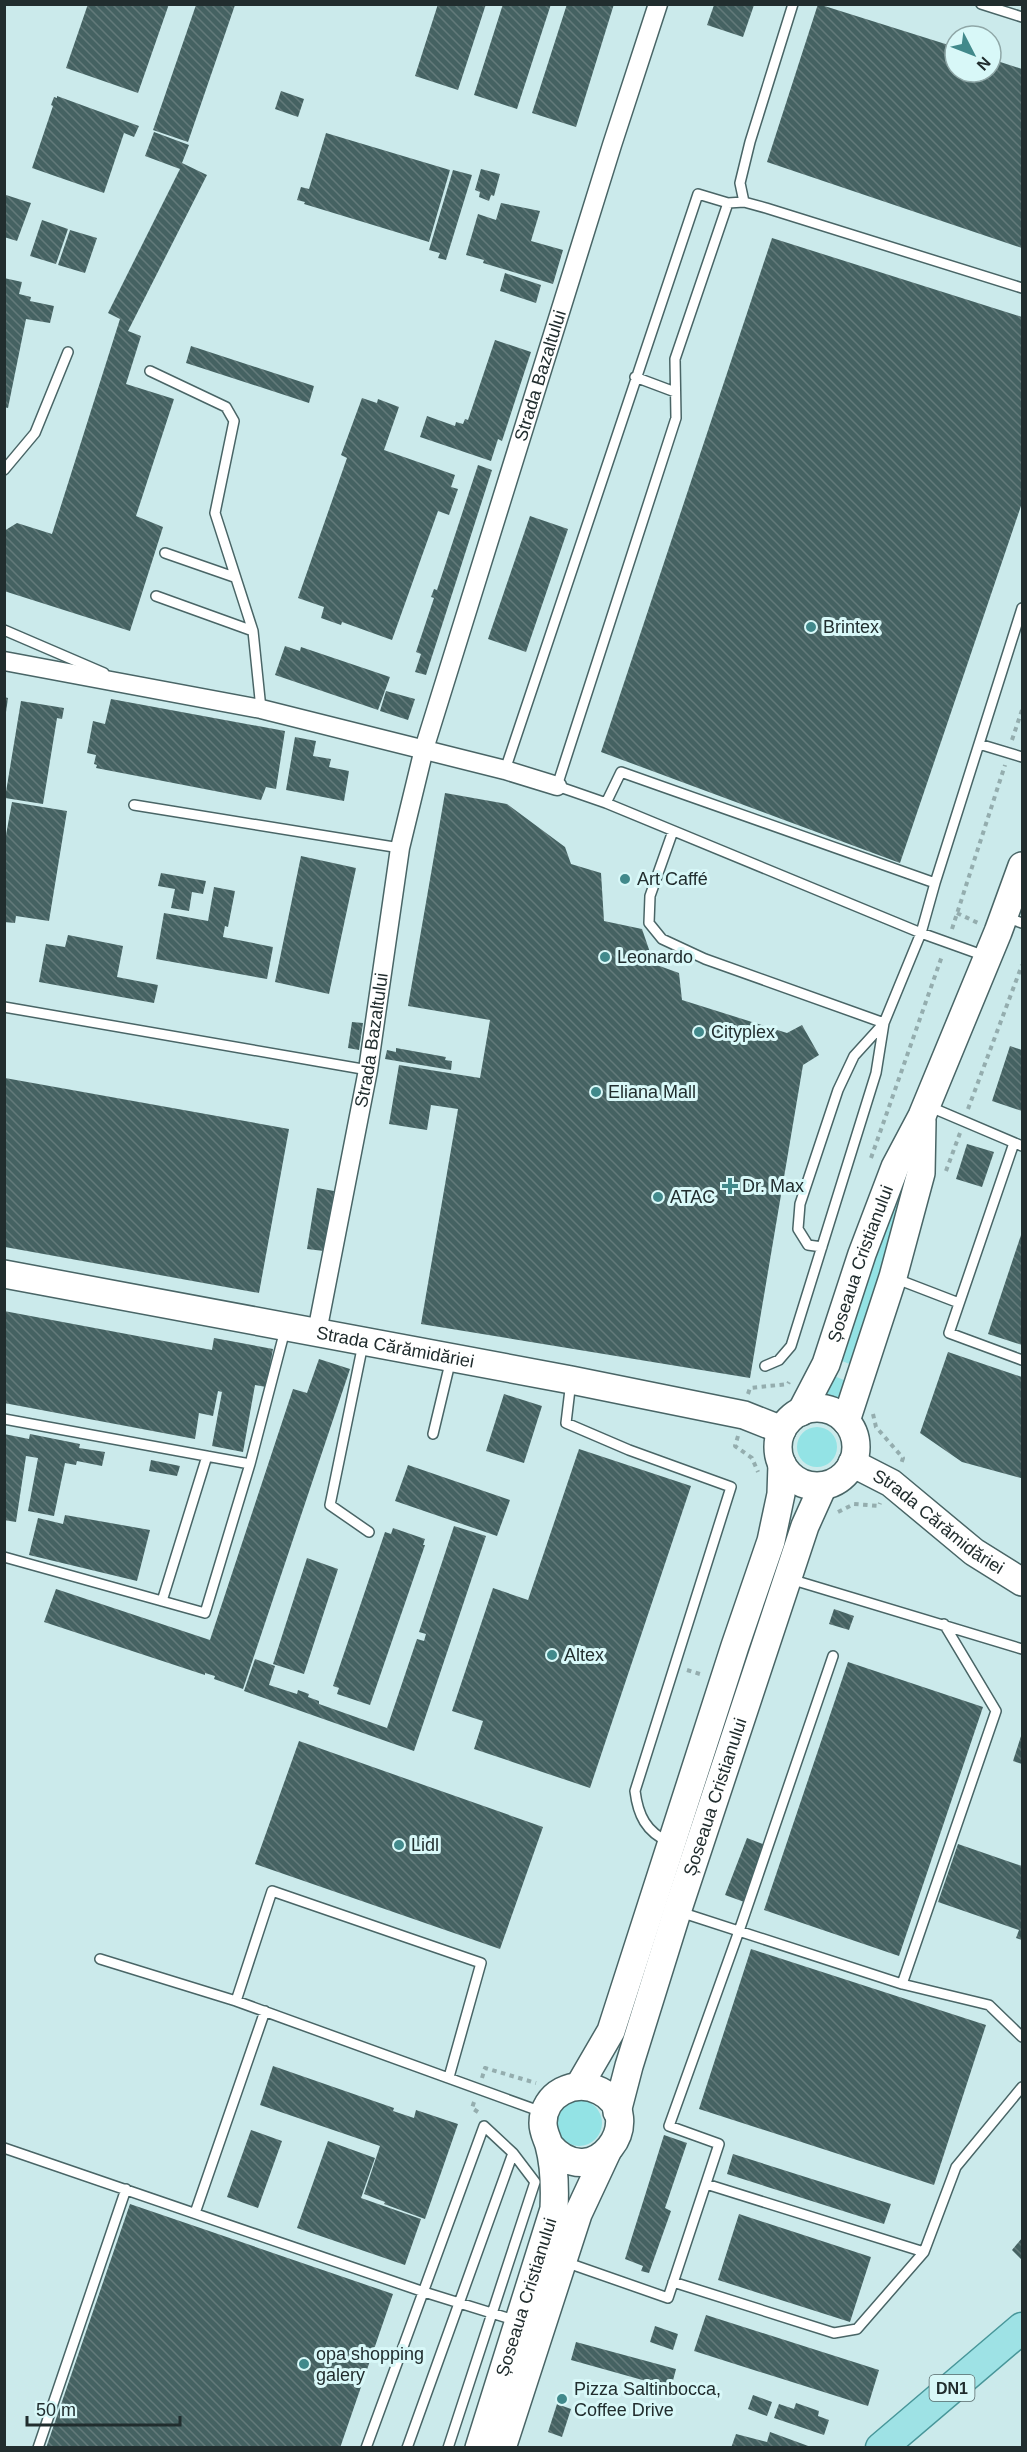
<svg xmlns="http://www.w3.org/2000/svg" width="1027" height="2452" viewBox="0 0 1027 2452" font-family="Arial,sans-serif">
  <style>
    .green { fill: #93e3e5 }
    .building { fill: url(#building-back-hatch) }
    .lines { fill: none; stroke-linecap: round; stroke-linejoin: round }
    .lane-casing { stroke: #496566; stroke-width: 12 }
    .street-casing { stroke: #496566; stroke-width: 21 }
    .secondary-casing { stroke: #496566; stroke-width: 30 }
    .primary-casing { stroke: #489699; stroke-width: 33 }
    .path { stroke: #94adae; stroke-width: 4; stroke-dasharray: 4.5 4.5; stroke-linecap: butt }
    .lane { stroke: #fff; stroke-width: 9 }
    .street { stroke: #fff; stroke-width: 18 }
    .secondary { stroke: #fff; stroke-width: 27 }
    .primary { stroke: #9ee2e5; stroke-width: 30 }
    .poi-dot { fill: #41898b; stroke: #d8f8f8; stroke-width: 2 }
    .labels { text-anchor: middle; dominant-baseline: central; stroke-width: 6; stroke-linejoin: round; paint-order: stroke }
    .shield { fill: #d8f8f8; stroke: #586a6b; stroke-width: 1.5 }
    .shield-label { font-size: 16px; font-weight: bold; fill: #212d2e }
    .street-label { font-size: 18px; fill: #212d2e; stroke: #d8f8f8 }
    .poi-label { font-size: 18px; fill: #212d2e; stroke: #d8f8f8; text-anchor: start }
  </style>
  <defs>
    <pattern id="building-back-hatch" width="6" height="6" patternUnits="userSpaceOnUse" patternTransform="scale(1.5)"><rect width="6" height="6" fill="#456262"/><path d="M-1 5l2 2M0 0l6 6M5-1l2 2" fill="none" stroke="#637a7a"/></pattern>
  </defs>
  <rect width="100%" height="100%" fill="#cbeaeb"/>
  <path class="green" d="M912,1148L903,1209L852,1365L837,1359Z
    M832,1375L846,1381L842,1401L833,1396L822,1395Z
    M797 1447a20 20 0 1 1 40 0a20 20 0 1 1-40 0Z
    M556 2123a23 23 0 1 1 46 0a23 23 0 1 1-46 0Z"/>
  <path class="building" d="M88,4H169L138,93L66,68Z
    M438,4H486L458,90L415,76Z
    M503,4H551L517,109L474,95Z
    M567,4H614L576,127L532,113Z
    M818,4L955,47V72H991V59L1022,69V248L767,162Z
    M196,5H235L188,142L153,130Z
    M714,5H754L743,37L707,25Z
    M281,91L304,99L298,117L275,109Z
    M57,96L139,126L134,137L124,133L104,193L32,168L53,106L51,105L54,97L57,98Z
    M154,132L189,145L182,163L207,175L128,331L141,336L126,384L174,399L136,516L163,527L130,631L4,591V531L17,523L52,534L120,319L108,313L180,169L145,156Z
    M326,133L450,170L429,242L304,204L305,202L297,200L301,187L309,189Z
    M481,169L500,174L494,196L491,195L489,201L479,197L480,192L475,190Z
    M453,170L472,175L446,260L438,258L440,253L429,250Z
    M6,195L31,203L17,241L4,237Z
    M501,203L540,211L531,241L563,250L553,284L483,263L484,260L466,255L478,214L496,220Z
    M42,220L68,229L56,264L30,256Z
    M70,230L97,238L85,273L58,265Z
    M772,238L1022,317V503L900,863L601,752Z
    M505,273L541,285L536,303L500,291Z
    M4,278L22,282L19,294L31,297L30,301L54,306L50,323L26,319L8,408L4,407Z
    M495,340L531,352L502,441L498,439L491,461L420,437L427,416L455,426L456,422L463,424L465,419L468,420Z
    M191,346L314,386L309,403L186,363Z
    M362,398L377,403L378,399L399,407L384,450L455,475L451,487L458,489L449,515L438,511L392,640L342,622L341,625L321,618L324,607L298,598L347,458L341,455Z
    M478,465L492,470L426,675L415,672L421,654L416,652L434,598L431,597L434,589L437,590Z
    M530,516L568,529L526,652L488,639Z
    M285,646L300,651L301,647L390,677L378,710L275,675Z
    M386,691L415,699L408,720L380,711Z
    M4,697L8,698L6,712H4Z
    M111,699L285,731L276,789L266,787L261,800L96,768L97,765L94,764L96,755L87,753L93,721L105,724Z
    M21,701L64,708L62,719L57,718L43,804L5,798Z
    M295,737L316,741L313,756L331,759L329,767L349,771L344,801L286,790Z
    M445,793L507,804L565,847L571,864L601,873L604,921L642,929L654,964L679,973L682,1000L787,1033L802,1025L819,1055L803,1065L750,1378L421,1324L458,1109L431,1105L427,1130L389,1124L399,1065L480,1078L490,1020L408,1006Z
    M12,802L67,811L49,921L16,916L15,923L4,922V846Z
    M301,856L356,868L329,994L275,982Z
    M161,873L206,881L203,894L192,892L189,911L171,908L175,889L158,886Z
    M214,887L235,891L228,927L225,926L223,937L273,947L267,979L156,959L164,913L208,921Z
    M68,935L123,946L117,977L158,985L154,1003L39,982L46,944L65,947Z
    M352,1022L363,1023L359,1050L348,1048Z
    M1010,1046L1022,1050V1111L992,1101Z
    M396,1048L446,1057L445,1060L452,1061L451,1070L385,1059L387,1050L396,1052Z
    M5,1078L289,1129L259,1293L5,1247Z
    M967,1144L994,1152L982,1187L956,1179Z
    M317,1188L334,1191L324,1251L307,1249Z
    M1022,1232V1345L988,1334Z
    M4,1311L212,1350L214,1338L273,1349L266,1387L255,1385L243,1452L212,1446L222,1392L218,1391L213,1416L199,1413L195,1439L4,1403Z
    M948,1352L1022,1377L1021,1478L962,1462L920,1433Z
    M319,1359L350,1369L243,1689L214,1679L215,1676L205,1673V1675L44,1622L56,1589L210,1640L293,1389L307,1393Z
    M504,1394L542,1406L524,1463L486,1451Z
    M4,1434L29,1439L30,1434L80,1444L79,1448L105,1452L102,1466L77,1461L76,1465L65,1463L54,1516L28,1511L38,1458L26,1456L16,1522L4,1520Z
    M579,1449L691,1486L590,1788L474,1749L483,1721L452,1711L493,1588L528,1600Z
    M151,1460L180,1466L177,1476L149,1471Z
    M408,1465L510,1500L497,1536L395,1501Z
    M65,1515L150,1530L137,1581L29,1555L38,1518L63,1524Z
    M454,1526L486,1536L414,1751L244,1691L255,1659L275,1666L269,1685L297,1694L298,1690L309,1694L308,1697L319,1701V1704L387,1728L417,1639L424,1641L426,1634L419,1632Z
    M393,1528L425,1539L423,1545H425L370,1705L337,1694L339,1688L333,1686L385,1532L391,1534Z
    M307,1558L338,1569L304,1674L273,1664Z
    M834,1609L854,1616L849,1630L829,1624Z
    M848,1662L983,1707L899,1956L764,1910Z
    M1022,1733V1764L1013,1761Z
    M299,1741L543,1827L500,1949L255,1864Z
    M747,1838L765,1845L747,1903L725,1895Z
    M958,1844L1022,1866V1940L1016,1938L1019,1930L938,1902Z
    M751,1949L986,2025L934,2185L699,2109Z
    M273,2066L394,2108L393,2111L414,2118L416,2110L458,2124L425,2219L384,2204L385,2202L364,2194L380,2146L260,2105Z
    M251,2130L282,2141L258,2208L227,2197Z
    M664,2135L687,2143L665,2208L671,2211L649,2273L641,2271L643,2266L625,2259Z
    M328,2141L375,2158L361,2198L421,2219L405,2265L297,2228Z
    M733,2154L891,2204L884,2224L727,2174Z
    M130,2204L393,2294L340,2448H46Z
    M739,2214L871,2257L850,2322L718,2280Z
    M1022,2238V2260L1012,2250Z
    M706,2315L879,2370L868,2406L694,2351Z
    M655,2326L678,2334L673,2350L650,2342Z
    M576,2342L676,2369L671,2388L571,2360Z
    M753,2395L772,2402L767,2416L748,2409Z
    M796,2403L819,2411L818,2416L829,2420L824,2435L774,2418L779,2404L794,2409Z
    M557,2404L571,2409L562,2437L548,2432Z
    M770,2432L811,2447V2448H731L736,2434L767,2442Z"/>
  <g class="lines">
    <defs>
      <path id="lane" d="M981,4L1022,17
        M744,202L740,183L750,142L793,4
        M150,371L226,407L234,421L215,513L253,631L261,709
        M635,377L675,392
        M4,470L35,433L68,352
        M165,553L234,577
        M156,596L253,631
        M4,630L104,673
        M979,744L1022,757
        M505,770L698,194L728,203
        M606,803L621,772L935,883
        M134,805L400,848
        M673,831L650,896L649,923L662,939L705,959L884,1023L854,1056L838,1090L800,1204L798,1229L808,1245L822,1247
        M1005,917L1022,923
        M985,956L921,933L606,803L557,786L676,418L675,359L728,203L744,202L766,208L1022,288
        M4,1007L368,1070
        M928,1106L1022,1146
        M1014,1143L949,1333L1022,1360
        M894,1278L959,1303
        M363,1344L330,1505L369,1532
        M765,1366L779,1360L791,1346L876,1073L884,1023L921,933L935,883L1022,608
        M571,1381L566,1423L629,1450L731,1487L635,1791C638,1815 646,1832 669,1842
        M4,1419L250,1464
        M433,1434L451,1359
        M4,1557L205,1613L250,1464L285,1330
        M790,1579L1022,1649
        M162,1601L207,1456
        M680,1912L902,1984L989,2005L1022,2037
        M100,1959L236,2001L542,2112
        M902,1984L996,1711L944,1624
        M236,2001L272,1891L481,1963L449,2077
        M4,2148L424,2292L517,2321
        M706,2184L924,2252
        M195,2213L265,2011
        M565,2262L668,2298L719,2144L669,2126L739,1931L833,1656
        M673,2282L834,2333L857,2329L924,2252L956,2167L1022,2087
        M38,2448L126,2189
        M366,2448L484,2126L513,2153L407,2448
        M448,2448L535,2182L513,2153"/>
      <g id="street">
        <path d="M4,661L261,709L505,770L557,786"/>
        <path id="s1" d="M317,1332L368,1070L400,848L424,749L612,145L658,4"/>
      </g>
      <g id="secondary">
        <path id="s2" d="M4,1274L571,1380L744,1415L782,1430"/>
        <circle cx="817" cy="1447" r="39"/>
        <path id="s3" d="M801,1412L826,1364L862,1254L895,1167L922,1116L998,932L1022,866"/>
        <path d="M846,1421L893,1277L921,1173L922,1121"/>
        <path id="s4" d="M852,1463L891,1483L974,1552L1022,1582"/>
        <path d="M579,2086L611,2031L735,1646L771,1541L781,1494L782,1464"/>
        <path id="s5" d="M617,2112L629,2066L677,1912L805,1526L823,1486"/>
        <path id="s6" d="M479,2448L554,2209C555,2188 555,2167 549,2145C547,2138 543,2132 543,2123C543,2094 575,2078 600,2091C650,2116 594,2198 549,2145"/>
        <path d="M502,2448L578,2214L607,2152"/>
      </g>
      <path id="primary" d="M881,2448L1022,2328"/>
    </defs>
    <use href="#lane" class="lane-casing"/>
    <use href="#street" class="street-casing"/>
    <use href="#secondary" class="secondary-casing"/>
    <use href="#primary" class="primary-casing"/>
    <path class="path" d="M1012,740L1022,710
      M957,913L978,923
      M952,929L1005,765
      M968,1109L1022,965
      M871,1158L942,956
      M946,1171L960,1133
      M748,1394L750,1388L788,1384L789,1382
      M873,1414L876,1427L903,1458L901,1464
      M738,1436L735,1446L752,1458L758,1472
      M838,1512L854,1504L879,1506L880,1503
      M687,1670L703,1675
      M482,2078L485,2068L536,2083
      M474,2102L472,2108L481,2114"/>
    <use href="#lane" class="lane"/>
    <use href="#street" class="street"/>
    <use href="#secondary" class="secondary"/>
    <use href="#primary" class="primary"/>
  </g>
  <g class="poi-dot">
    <circle cx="811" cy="627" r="6"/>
    <circle cx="625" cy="879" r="6"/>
    <circle cx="605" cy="957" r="6"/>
    <circle cx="699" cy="1032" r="6"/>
    <circle cx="596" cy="1092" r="6"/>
    <path d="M727 1177h6v6h6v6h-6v6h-6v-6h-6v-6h6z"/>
    <circle cx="658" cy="1197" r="6"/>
    <circle cx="552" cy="1655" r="6"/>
    <circle cx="399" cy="1845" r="6"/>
    <circle cx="304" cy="2364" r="6"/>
    <circle cx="562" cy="2399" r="6"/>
  </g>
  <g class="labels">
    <rect class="shield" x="929.5" y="2375" width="45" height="26" rx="4.5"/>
    <g class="shield-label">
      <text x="952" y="2388">DN1</text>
    </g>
    <g class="street-label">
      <text stroke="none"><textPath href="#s1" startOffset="984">Strada Bazaltului</textPath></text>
      <text stroke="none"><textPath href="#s1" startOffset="297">Strada Bazaltului</textPath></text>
      <text stroke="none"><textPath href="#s3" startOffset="160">Șoseaua Cristianului</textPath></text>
      <text stroke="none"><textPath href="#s2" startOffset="398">Strada Cărămidăriei</textPath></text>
      <text stroke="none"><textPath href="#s4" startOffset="105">Strada Cărămidăriei</textPath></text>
      <text stroke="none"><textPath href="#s5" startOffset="330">Șoseaua Cristianului</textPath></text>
      <text stroke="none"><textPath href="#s6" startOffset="158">Șoseaua Cristianului</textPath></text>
    </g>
    <g class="poi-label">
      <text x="823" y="627">Brintex</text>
      <text x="637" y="879">Art Caffé</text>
      <text x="617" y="957">Leonardo</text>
      <text x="711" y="1032">Cityplex</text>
      <text x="608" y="1092">Eliana Mall</text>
      <text x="742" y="1186">Dr. Max</text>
      <text x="670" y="1197">ATAC</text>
      <text x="564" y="1655">Altex</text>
      <text x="411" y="1845">Lidl</text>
      <text x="316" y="2354">opa shopping<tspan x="316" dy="21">galery</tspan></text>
      <text x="574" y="2389">Pizza Saltinbocca,<tspan x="574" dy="21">Coffee Drive</tspan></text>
    </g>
  </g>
  <rect width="1027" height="2452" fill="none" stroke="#212d2e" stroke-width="12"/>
  <g transform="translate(973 54) rotate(132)"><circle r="28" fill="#d8f8f8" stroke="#8fa7a7" stroke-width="1.5"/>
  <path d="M0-4.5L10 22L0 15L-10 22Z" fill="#41898b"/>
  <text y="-9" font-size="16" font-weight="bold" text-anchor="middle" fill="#212d2e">N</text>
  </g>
  <path d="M27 2416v9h153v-9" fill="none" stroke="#212d2e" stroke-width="3"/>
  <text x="36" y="2416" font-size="18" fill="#212d2e" stroke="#d8f8f8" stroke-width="4.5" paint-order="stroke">50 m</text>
</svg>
